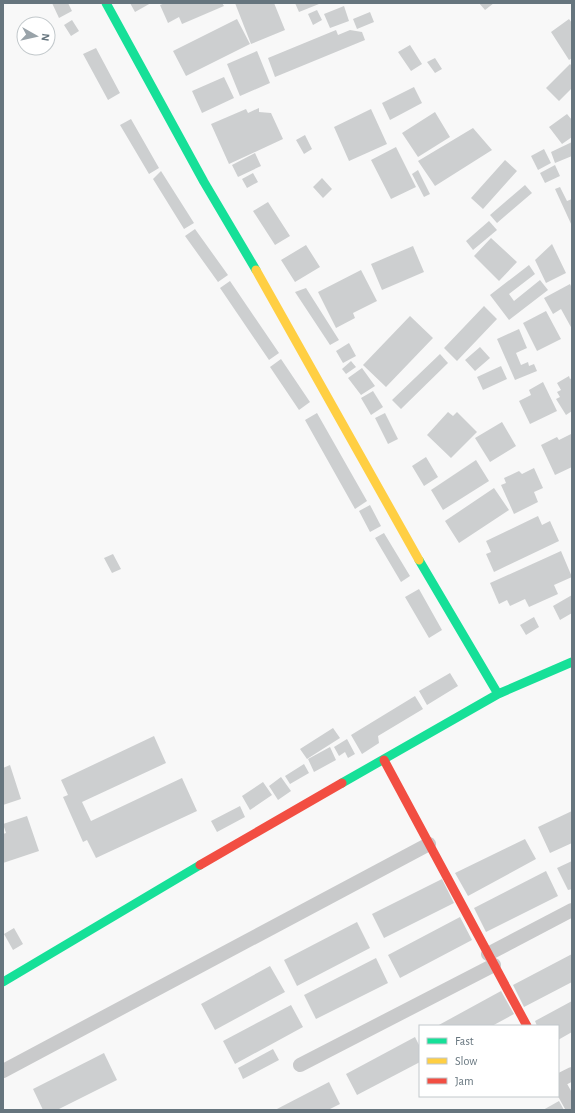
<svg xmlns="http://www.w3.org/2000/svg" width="575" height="1113" viewBox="0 0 575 1113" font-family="'Alegreya Sans',sans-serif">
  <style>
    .building { fill: #cdcfd0 }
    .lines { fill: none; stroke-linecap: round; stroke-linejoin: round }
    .street { stroke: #c9cacb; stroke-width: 14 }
    .fast { stroke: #16e098; stroke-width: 9 }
    .slow { stroke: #ffcf43; stroke-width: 9 }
    .jam { stroke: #f24e42; stroke-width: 9 }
  </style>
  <rect width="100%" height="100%" fill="#f8f8f8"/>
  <path class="building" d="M52,3H68L72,11L59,18Z
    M130,3H151L135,12Z
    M165,3H222L224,6L182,24L179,17L168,23L160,5Z
    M235,3H274L285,30L251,44Z
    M295,3H318L319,4L299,12Z
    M479,3H494L485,10Z
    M344,6L349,21L330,28L324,14Z
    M317,10L322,20L313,25L308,14Z
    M370,12L374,22L357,29L353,19Z
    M237,19L250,44L186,76L173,51Z
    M569,19L572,23V58L569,60L551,32Z
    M72,20L79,31L71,36L64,25Z
    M336,30L338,35L350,30L362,32L365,40L275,77L268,58Z
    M410,45L422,64L411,71L398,52Z
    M96,48L120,93L108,100L83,54Z
    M257,51L270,83L240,96L227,64Z
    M435,58L442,69L435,73L427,62Z
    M570,64L572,66V88L559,101L546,88Z
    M224,77L234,98L202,113L192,91Z
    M414,87L422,103L390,120L382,103Z
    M259,108V112L271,113L283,139L229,164L211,124L246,109L248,113Z
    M371,109L387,144L349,161L334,127Z
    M435,112L450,137L418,157L402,133Z
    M567,114L572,120V137L562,144L549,127Z
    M131,119L159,168L149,174L120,125Z
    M473,128L492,150L435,186L418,161Z
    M305,135L312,149L304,154L296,140Z
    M572,142V156L555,163L551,152Z
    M396,147L416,187L391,199L371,160Z
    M544,149L551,163L538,170L531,156Z
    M255,153L261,166L238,177L232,165Z
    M505,160L517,171L483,209L471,198Z
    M555,165L560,176L545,183L540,173Z
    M418,170L430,194L424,197L412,174Z
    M161,171L194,223L184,229L153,179Z
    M253,173L258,182L247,188L242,179Z
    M322,178L332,189L323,198L313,187Z
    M525,185L532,193L497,223L490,215Z
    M560,187L567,201L572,199V226L555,189Z
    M268,202L290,236L275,245L253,211Z
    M489,221L497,230L473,250L466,241Z
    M195,229L228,275L218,282L185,236Z
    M491,238L517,262L499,281L474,256Z
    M552,244L566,273L546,283L535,260Z
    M306,245L320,267L295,282L281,260Z
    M413,246L424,272L382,290L371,264Z
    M529,265L535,274L509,294L514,301L540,280L548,290L509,320L490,295Z
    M361,270L377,301L353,313L355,318L336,328L318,292Z
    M230,281L279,353L269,360L220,288Z
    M570,284L572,288V329L561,309L553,314L544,298Z
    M306,288L339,340L330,345L295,292Z
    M484,306L497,319L457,361L444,348Z
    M546,311L561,339L537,351L523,323Z
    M410,316L433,338L386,387L363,365Z
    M519,329L527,348L516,353L521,365L528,362L529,366L534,364L537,371L515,380L497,339Z
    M349,343L356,356L343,363L336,351Z
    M480,347L490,358L475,371L465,360Z
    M440,354L448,363L401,409L392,400Z
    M281,359L310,402L299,410L270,367Z
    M351,361L356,367L346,374L342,369Z
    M501,366L507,379L483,390L477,377Z
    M362,368L375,386L361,395L348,378Z
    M569,376L570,379L572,378V411L566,415L556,399L560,397L557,392L561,390L557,383Z
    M543,382L557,411L530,424L519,401L531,395L529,390Z
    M373,391L383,407L371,415L361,398Z
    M448,412L453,416L457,412L477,432L451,458L427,435Z
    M317,413L367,501L355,509L305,420Z
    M385,413L398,439L388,444L375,418Z
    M502,422L516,446L490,462L475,438Z
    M571,434L572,467L555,475L541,445L557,437L559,440Z
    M426,457L438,477L424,486L412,466Z
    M476,460L489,481L443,510L431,490Z
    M534,468L543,488L534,492L538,502L514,514L501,485L506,483L504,478L519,471L522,474Z
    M494,488L509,510L459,543L445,521Z
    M370,505L381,526L370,532L359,511Z
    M538,516L542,525L550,521L559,541L494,572L486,554L491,552L486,541Z
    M384,533L410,576L401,582L375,538Z
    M561,551L572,577L554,585L558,594L529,607L525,599L510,606L507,600L499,604L490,583Z
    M113,554L121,569L112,573L104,558Z
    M419,589L442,630L429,638L405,597Z
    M572,595V613L560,620L553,606Z
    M534,617L539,627L526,635L520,625Z
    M450,673L458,686L427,705L419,691Z
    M415,696L423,709L378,736L379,743L362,754L351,735Z
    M333,728L340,738L307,759L300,749Z
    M154,736L166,763L82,802L91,821L182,778L197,811L96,858L87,840L83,842L63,797L68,795L61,780Z
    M347,739L355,754L348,758L345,752L339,756L334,747Z
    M330,747L336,760L314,772L308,759Z
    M304,764L309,773L290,784L285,776Z
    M10,765L21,799L3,805V768Z
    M281,777L291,791L278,800L269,786Z
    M263,782L272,795L250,810L242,796Z
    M240,806L245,817L217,832L211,821Z
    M572,811V843L550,853L538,827Z
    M27,816L39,851L3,863V834L6,833L3,824Z
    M525,839L536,859L468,896L455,873Z
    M572,861V889L568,890L557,868Z
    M546,871L558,896L486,932L474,908Z
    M442,879L454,903L384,938L372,914Z
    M460,917L472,940L400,978L388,955Z
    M357,922L370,948L297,986L284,960Z
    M14,928L23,944L13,950L4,934Z
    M572,954V982L524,1007L513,985Z
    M376,958L388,983L316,1019L304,995Z
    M270,966L285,992L215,1030L201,1004Z
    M501,991L514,1014L492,1026H437Z
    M572,1001V1032L558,1040V1026H537L535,1021Z
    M291,1005L303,1027L235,1064L223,1041Z
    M415,1037L420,1047V1062L357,1095L346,1074Z
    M273,1049L279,1060L243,1079L238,1068Z
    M104,1053L117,1080L57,1110H43L33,1089Z
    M329,1082L340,1104L328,1110H275Z
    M559,1101L564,1110H543Z"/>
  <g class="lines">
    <path class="street" d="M488,954L572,910
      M300,1065L494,965
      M3,1071L429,844
      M558,1081L572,1074
      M558,1082L572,1107"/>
    <path class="fast" d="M106,3L204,182L256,270
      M419,560L498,694
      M342,783L498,694L572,662
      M3,982L200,865"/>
    <path class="slow" d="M256,270L419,560"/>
    <path class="jam" d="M384,760L527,1026
      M200,865L342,783"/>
  </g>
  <rect width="575" height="1113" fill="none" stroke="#66757e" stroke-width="8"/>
  <rect x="419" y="1025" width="140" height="72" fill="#ffffff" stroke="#c2c8cb"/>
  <rect x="427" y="1038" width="20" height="6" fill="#16e098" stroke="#c2c8cb"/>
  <text x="455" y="1045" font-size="12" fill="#66757e">Fast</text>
  <rect x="427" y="1058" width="20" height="6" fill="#ffcf43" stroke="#c2c8cb"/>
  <text x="455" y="1065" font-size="12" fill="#66757e">Slow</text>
  <rect x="427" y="1078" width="20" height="6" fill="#f24e42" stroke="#c2c8cb"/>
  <text x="455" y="1085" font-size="12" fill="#66757e">Jam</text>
  <g transform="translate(36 36) rotate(98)"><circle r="19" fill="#ffffff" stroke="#c2c8cb"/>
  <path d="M0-3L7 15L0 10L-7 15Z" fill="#99a3a9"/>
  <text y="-6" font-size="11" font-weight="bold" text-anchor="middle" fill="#66757e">N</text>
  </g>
</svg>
